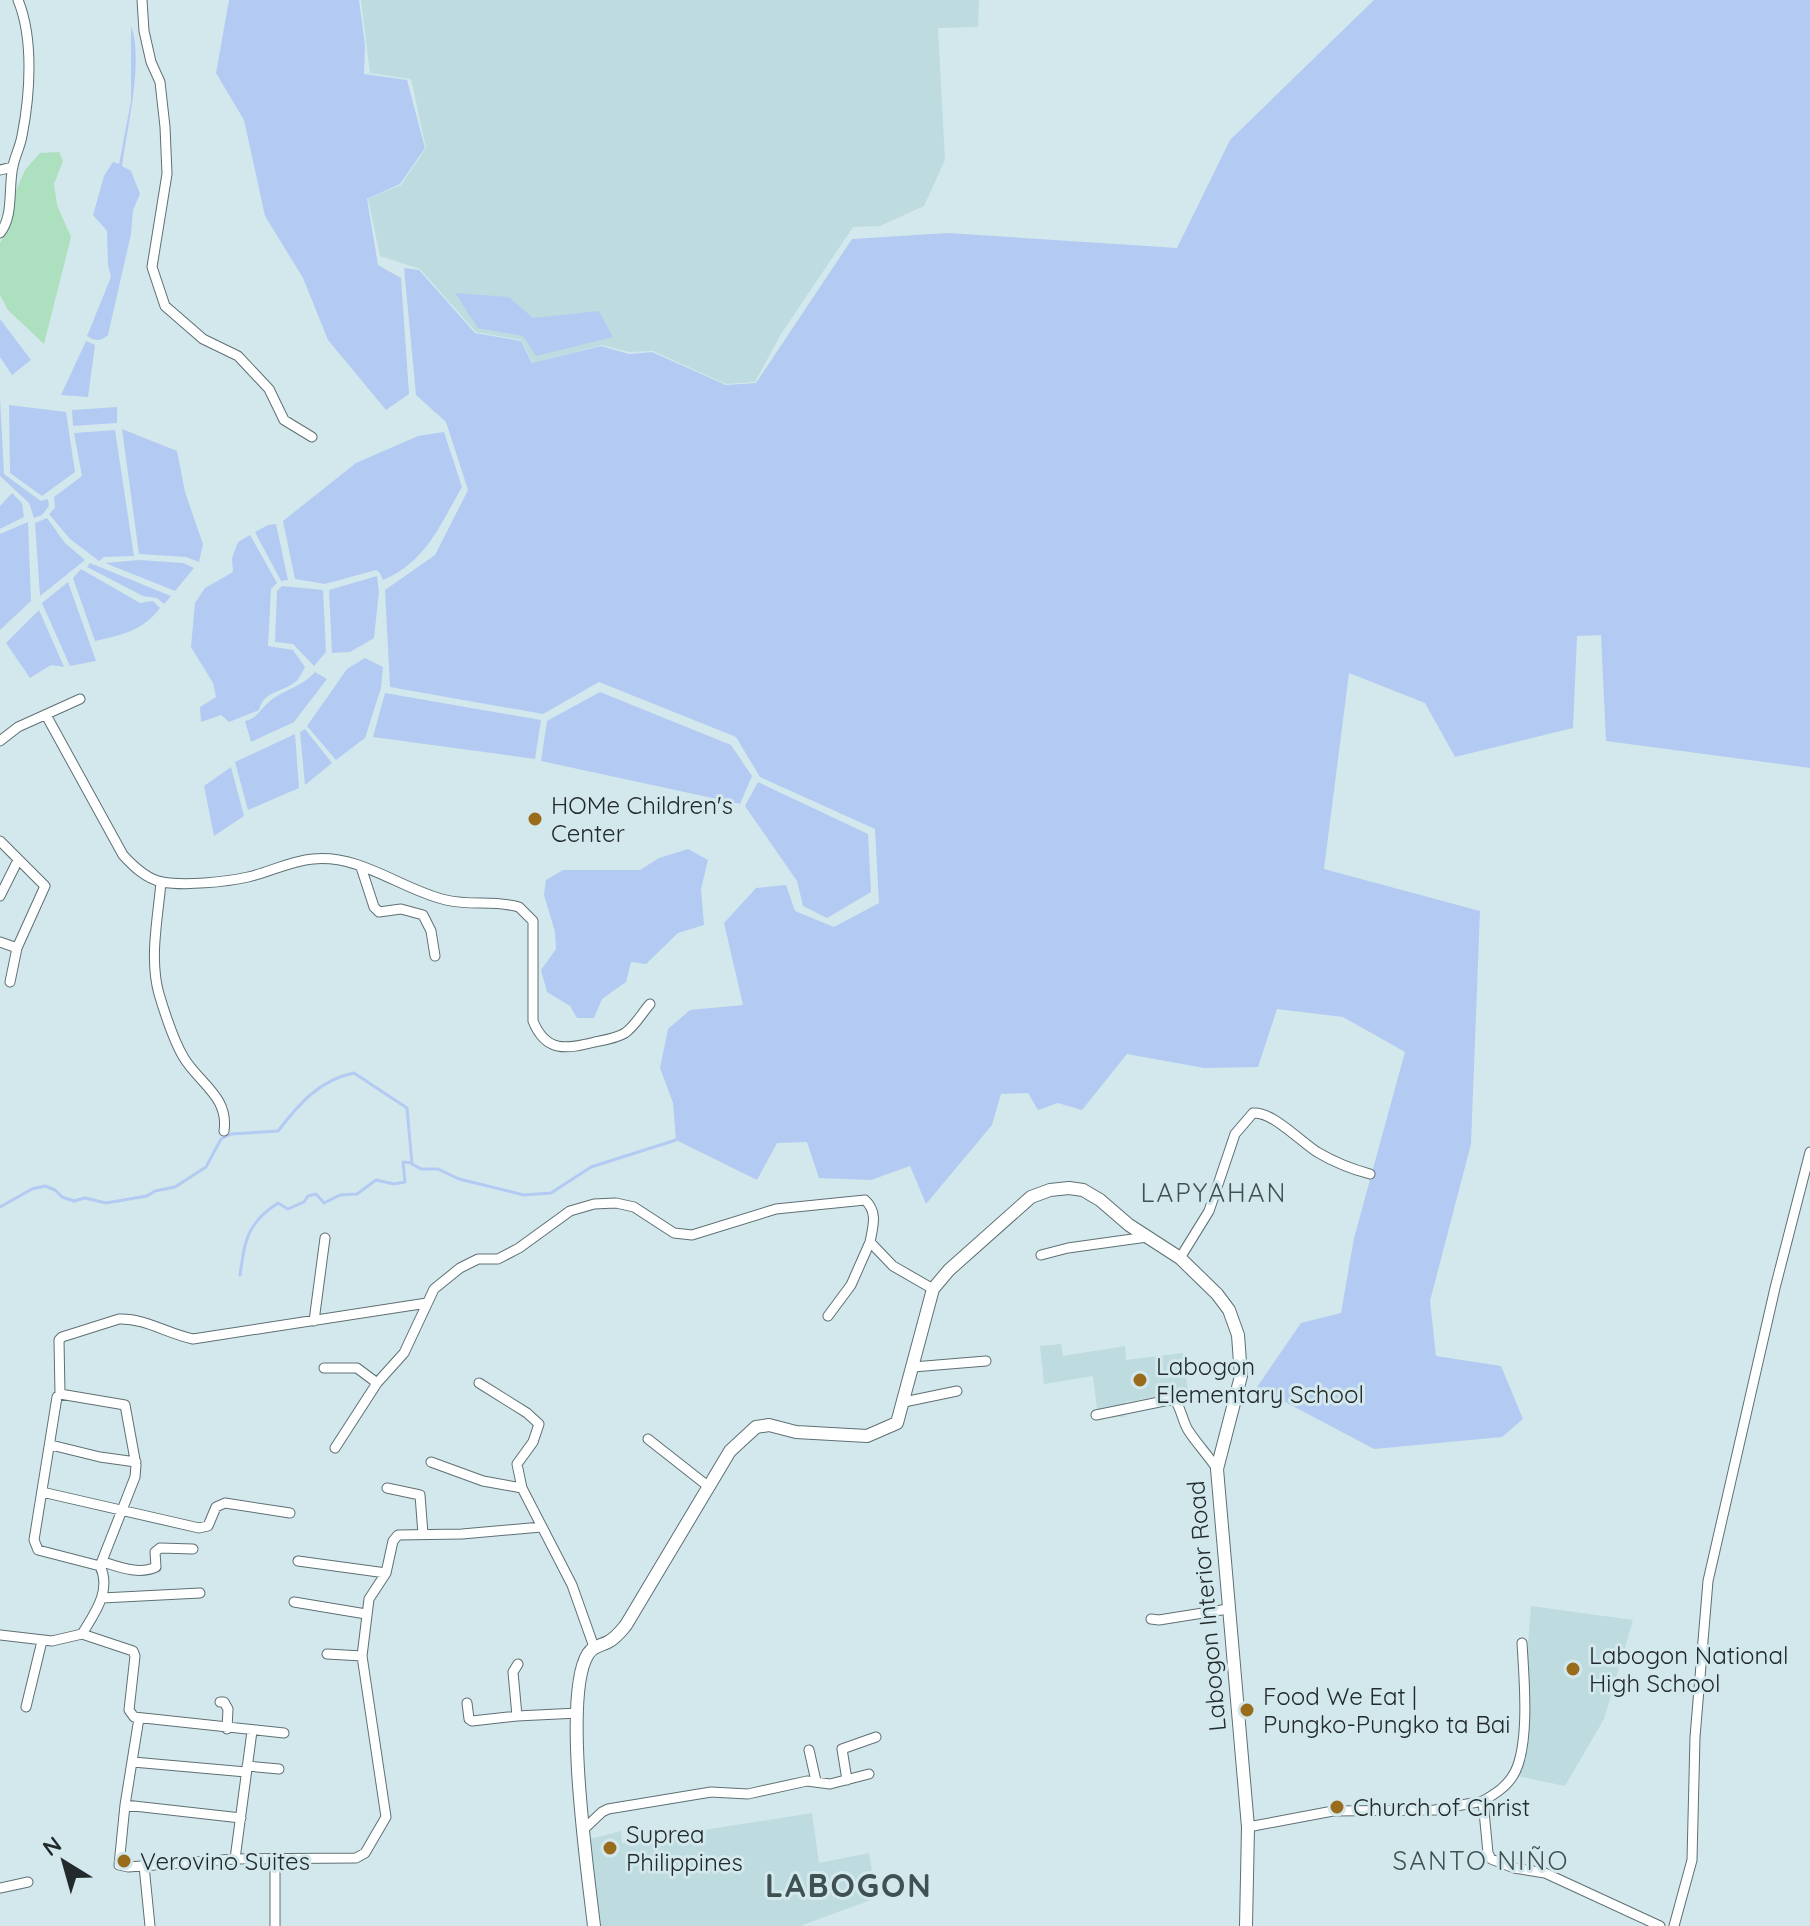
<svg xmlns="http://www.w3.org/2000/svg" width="1810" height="1926" viewBox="0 0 1810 1926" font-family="Quicksand,sans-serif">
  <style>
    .built { fill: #bedbe0 }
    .green { fill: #ace0bf }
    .water { fill: #b3cbf2 }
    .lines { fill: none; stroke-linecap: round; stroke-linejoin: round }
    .stream { stroke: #b3cbf2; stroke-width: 3 }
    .street-casing { stroke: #5e7074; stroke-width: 11 }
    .secondary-casing { stroke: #5e7074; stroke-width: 14 }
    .street { stroke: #fff; stroke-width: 9 }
    .secondary { stroke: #fff; stroke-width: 12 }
    .poi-dot { fill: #986c1a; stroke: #d3e8ec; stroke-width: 3 }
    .labels { text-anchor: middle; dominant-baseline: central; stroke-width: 6; stroke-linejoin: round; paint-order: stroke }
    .poi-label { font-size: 24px; fill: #232a2c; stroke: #d3e8ec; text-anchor: start }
    .street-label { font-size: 24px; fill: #232a2c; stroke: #d3e8ec }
    .neighbourhood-label { font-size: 26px; letter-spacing: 2px; fill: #3f5153; stroke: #d3e8ec }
    .district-label { font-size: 32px; font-weight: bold; letter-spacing: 2px; fill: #3f5153; stroke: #d3e8ec }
  </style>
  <rect width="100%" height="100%" fill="#d3e8ec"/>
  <path class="built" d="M361,0H979L978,27L938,28L945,160L924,206L880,226L853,227L781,334L755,382L726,384L653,351L629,352L602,345L533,363L521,340L476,332L420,269L380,256L368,199L401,185L426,148L411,79L370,73Z
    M1061,1344L1063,1356L1125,1346L1126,1360L1183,1353L1188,1392L1125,1402V1417L1098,1418L1093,1376L1044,1384L1040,1346Z
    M1531,1606L1633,1620L1604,1719L1565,1786L1518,1776Z
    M812,1813L819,1863L869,1853L876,1898L800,1926H598L590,1839L621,1831L622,1843Z"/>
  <path class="green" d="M59,152L63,161L54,184L57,205L71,237L44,344L8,310L0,295V243L13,219V197L25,170L40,153Z"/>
  <path class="water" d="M229,0H359L365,45L364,74L407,80L425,148L400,184L367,199L378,265L401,278L409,394L386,410L328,340L303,278L265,216L244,120L216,73Z
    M1374,0H1810V768L1606,741L1601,635L1577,636L1573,728L1455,757L1425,703L1349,673L1324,869L1480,911L1471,1144L1430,1301L1436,1356L1501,1366L1523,1419L1502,1437L1374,1449L1257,1387L1301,1323L1341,1313L1354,1238L1405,1052L1343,1017L1277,1009L1258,1067L1204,1068L1127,1054L1082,1110L1058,1103L1038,1110L1028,1093L1001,1094L992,1125L926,1204L910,1166L871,1180L819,1178L807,1142L777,1143L757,1180L676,1140L673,1103L660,1068L668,1029L690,1010L743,1005L724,923L756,888L786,885L795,911L834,927L879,903L875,829L760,777L736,737L599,682L543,714L390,687L385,590L435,555L468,490L446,422L416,395L404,268L419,270L475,333L521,341L532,363L601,346L629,354L652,352L726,385L756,383L852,239L948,233L1177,248L1230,140Z
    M131,26C144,59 127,129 122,166L131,171L140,194L133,210L131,234L108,335C101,341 96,342 87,336L111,277L108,265L107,231L93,215L104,176L113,162L119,164L131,101Z
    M455,293L509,297L533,318L599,311L613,337L536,356L523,336L478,328Z
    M0,319L31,360L12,375L0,357Z
    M86,341L95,345L88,397L61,395Z
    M0,397L4,474L41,501L48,499L49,506L42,515L34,518L29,503L0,476Z
    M9,405L66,412L75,472L42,496L10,473Z
    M117,407V423L73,426L72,410Z
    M122,429L177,451L185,492L203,544L199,562L186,557L139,554Z
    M115,430L134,556L104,557L99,561L70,539L49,514L55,508L54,497L82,476L74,433Z
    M444,432L462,487C440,525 426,562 383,580L380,573L376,570L325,584L295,579L283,521L356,463L418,436Z
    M12,493L22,503L24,517L0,529V506Z
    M47,518L65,543L85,560L40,596L35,523Z
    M28,522L31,601L0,630V534Z
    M276,524L288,580L281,581L255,532L268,525Z
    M250,535L277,583L271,589L268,646L293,650L305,667C302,672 299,680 294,683C280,693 264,691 259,710L229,722L221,715L201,722L200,707L216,697L213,683L191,647L195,603L205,588L233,572L232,558L238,542Z
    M139,560L183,563L194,568L175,591L105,563Z
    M90,563L171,596L164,604L157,598L143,596L87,567Z
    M81,569L140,603L153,601L160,608C143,631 121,635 95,641L73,578Z
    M377,576L379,592L374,638L350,652L332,653L329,590Z
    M68,582L96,661L70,666L42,603Z
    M282,586L323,590L326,652L314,666L293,644L275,642L277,591Z
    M39,610L64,667L51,665L30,678L6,643Z
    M365,658L383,667L381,688L365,738L336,760L307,726L347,669Z
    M315,672L327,679L294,722L251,742L245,721C258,718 260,709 270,701C285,689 302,687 315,672Z
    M600,692L731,745L752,776L740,804L541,761L547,721Z
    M385,693L541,720L535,759L373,737Z
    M305,729L332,763L305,785L300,732Z
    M295,734L299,788L248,810L235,762Z
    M231,767L244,816L214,836L204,786Z
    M758,782L868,834L871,892L827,918L803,906L797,881L745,806Z
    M688,849L708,860L701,889L704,925L678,933L646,964L631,962L626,982L602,999L594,1018H577L570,1006L547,992L541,970L556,949L555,932L544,895L546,880L563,870H640L659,858Z"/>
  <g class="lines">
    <path class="stream" d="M0,1207L32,1189L45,1186L55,1190L62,1197L74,1201L85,1198L106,1203L147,1196L155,1191L175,1187L206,1167L221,1139L231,1134L278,1131C299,1104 319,1080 354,1073L407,1108L412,1164L421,1169H438L459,1179L524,1195L551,1193L591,1167L676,1140
      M240,1275C245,1240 247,1223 278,1203L288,1209L304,1202L308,1196L316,1194L324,1203L340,1195L357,1194L376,1180L394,1184L405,1182L403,1162L412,1163"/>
    <defs>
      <path id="street" d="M142,0L144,31L151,62L160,82L165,127L167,174L152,267L165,306L203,339L238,356L269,389L284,420L312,437
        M0,170L13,167
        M0,233C14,216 8,188 13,166C15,156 20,147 22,136C30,95 34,39 18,0
        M46,715L123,855C133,866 146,879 162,882C185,886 225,882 248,877C270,872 290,861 313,859C361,854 402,890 446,900C470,906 495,900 519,907L533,921V1021C546,1053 566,1049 595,1042C605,1040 617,1038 625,1033C635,1026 642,1013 650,1004
        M0,741L18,727L80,699
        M0,841L45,886L17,948L10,982
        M361,867L374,907L379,912L401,909L423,915L431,931L435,956
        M161,882C158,918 149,958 159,994C165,1014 173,1040 184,1058C200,1084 229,1097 224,1131
        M0,896L18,860
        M0,942L17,948
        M1041,1255L1068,1248L1147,1237
        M1180,1258L1209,1211L1235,1134L1253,1113C1272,1111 1301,1142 1317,1152C1334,1162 1351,1169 1370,1174
        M828,1316L851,1285L870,1242
        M314,1321L325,1238
        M913,1367L986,1361
        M324,1368H357L377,1383
        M479,1383L527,1413L539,1424L533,1442L517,1464L522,1488L572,1585L594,1647
        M60,1394L125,1405L136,1465L135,1477L100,1566C112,1591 94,1614 82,1634
        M904,1402L957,1391
        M1096,1415L1174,1399C1181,1407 1182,1420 1188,1430C1197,1444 1208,1455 1217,1469
        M648,1439L709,1487
        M51,1445L100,1457L136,1462
        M335,1448L377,1383L404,1353L434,1289L460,1268L478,1259H498L519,1248L570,1211L594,1204L616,1203L634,1207L674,1233L692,1235L776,1209L865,1200C878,1212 873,1226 870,1242L893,1266L933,1289
        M431,1462L483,1481L522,1488
        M387,1488L420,1495L423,1534
        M42,1492L199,1528L208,1526L216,1507L225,1503L290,1513
        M298,1561L386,1573
        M103,1562C119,1567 139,1575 156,1567L155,1552L160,1548L193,1549
        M100,1566L38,1550L34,1540L57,1397L60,1394L59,1340L62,1337L119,1319C145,1318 168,1334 193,1339L427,1303
        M102,1598L200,1593
        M294,1602L366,1614
        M1151,1619L1159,1620L1228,1609
        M0,1635L52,1641L82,1634L133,1651L135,1656L129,1710L134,1717L284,1733
        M327,1654L362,1656
        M518,1664L513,1672L517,1716L578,1713
        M220,1702H224L228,1709L227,1729
        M467,1703L469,1719L472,1721L517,1716
        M26,1707L42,1641
        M139,1718L125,1805L119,1865L128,1867L235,1859L356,1858L365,1853L386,1817L362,1656L369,1599L386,1573L393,1541L398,1535L462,1534L541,1527
        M809,1750L816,1781
        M133,1762L246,1772
        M247,1766L279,1769
        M847,1780L842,1749L876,1737
        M1483,1801C1495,1794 1508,1786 1515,1772C1530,1742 1524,1677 1522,1643
        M125,1805L241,1818
        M1248,1827L1333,1811L1435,1810L1483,1801L1488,1853L1491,1859L1514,1868L1545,1873L1660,1926
        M583,1830L602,1812L608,1809L711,1792L748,1794L807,1781L830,1784L869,1774
        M235,1859L252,1731
        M144,1866L150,1926
        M0,1888L28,1882
        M275,1926V1859
        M1674,1926L1692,1860L1695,1737L1708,1581L1775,1288L1810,1152"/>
      <path id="secondary" d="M594,1926C588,1873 562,1695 588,1654C593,1646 600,1646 608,1642C616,1638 621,1631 626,1625L730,1451L756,1427L769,1425L796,1432L867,1436L897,1423L933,1289L949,1270L1031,1197L1050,1190L1069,1188L1083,1190L1100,1200L1129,1225L1180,1258L1217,1294L1229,1310L1238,1335L1241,1376L1217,1469L1248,1827L1246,1926"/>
    </defs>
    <use href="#street" class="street-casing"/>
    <use href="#secondary" class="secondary-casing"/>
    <use href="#street" class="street"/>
    <use href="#secondary" class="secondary"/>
  </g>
  <g class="poi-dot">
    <circle cx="535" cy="819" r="8"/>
    <circle cx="1140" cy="1380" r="8"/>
    <circle cx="1573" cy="1669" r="8"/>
    <circle cx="1247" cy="1710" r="8"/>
    <circle cx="1337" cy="1807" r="8"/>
    <circle cx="610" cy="1848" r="8"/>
    <circle cx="124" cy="1861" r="8"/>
  </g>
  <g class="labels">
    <g class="poi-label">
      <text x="551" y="805">HOMe Children's<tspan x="551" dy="28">Center</tspan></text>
      <text x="1156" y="1366">Labogon<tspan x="1156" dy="28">Elementary School</tspan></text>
      <text x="1589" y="1655">Labogon National<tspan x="1589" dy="28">High School</tspan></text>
      <text x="1263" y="1696">Food We Eat |<tspan x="1263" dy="28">Pungko-Pungko ta Bai</tspan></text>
      <text x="1353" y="1807">Church of Christ</text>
      <text x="626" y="1834">Suprea<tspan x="626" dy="28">Philippines</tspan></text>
      <text x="140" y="1861">Verovino Suites</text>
    </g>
    <g class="street-label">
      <text transform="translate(1206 1606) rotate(-95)">Labogon Interior Road</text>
    </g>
    <g class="neighbourhood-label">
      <text x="1214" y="1192">LAPYAHAN</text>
      <text x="1481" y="1860">SANTO NIÑO</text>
    </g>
    <g class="district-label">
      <text x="849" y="1885">LABOGON</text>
    </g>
  </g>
  <g transform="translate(64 1862) rotate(323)" stroke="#d3e8ec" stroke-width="6" paint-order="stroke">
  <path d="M0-6L14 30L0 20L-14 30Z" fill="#232a2c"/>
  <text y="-12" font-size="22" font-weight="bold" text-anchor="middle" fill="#232a2c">N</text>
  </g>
</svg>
